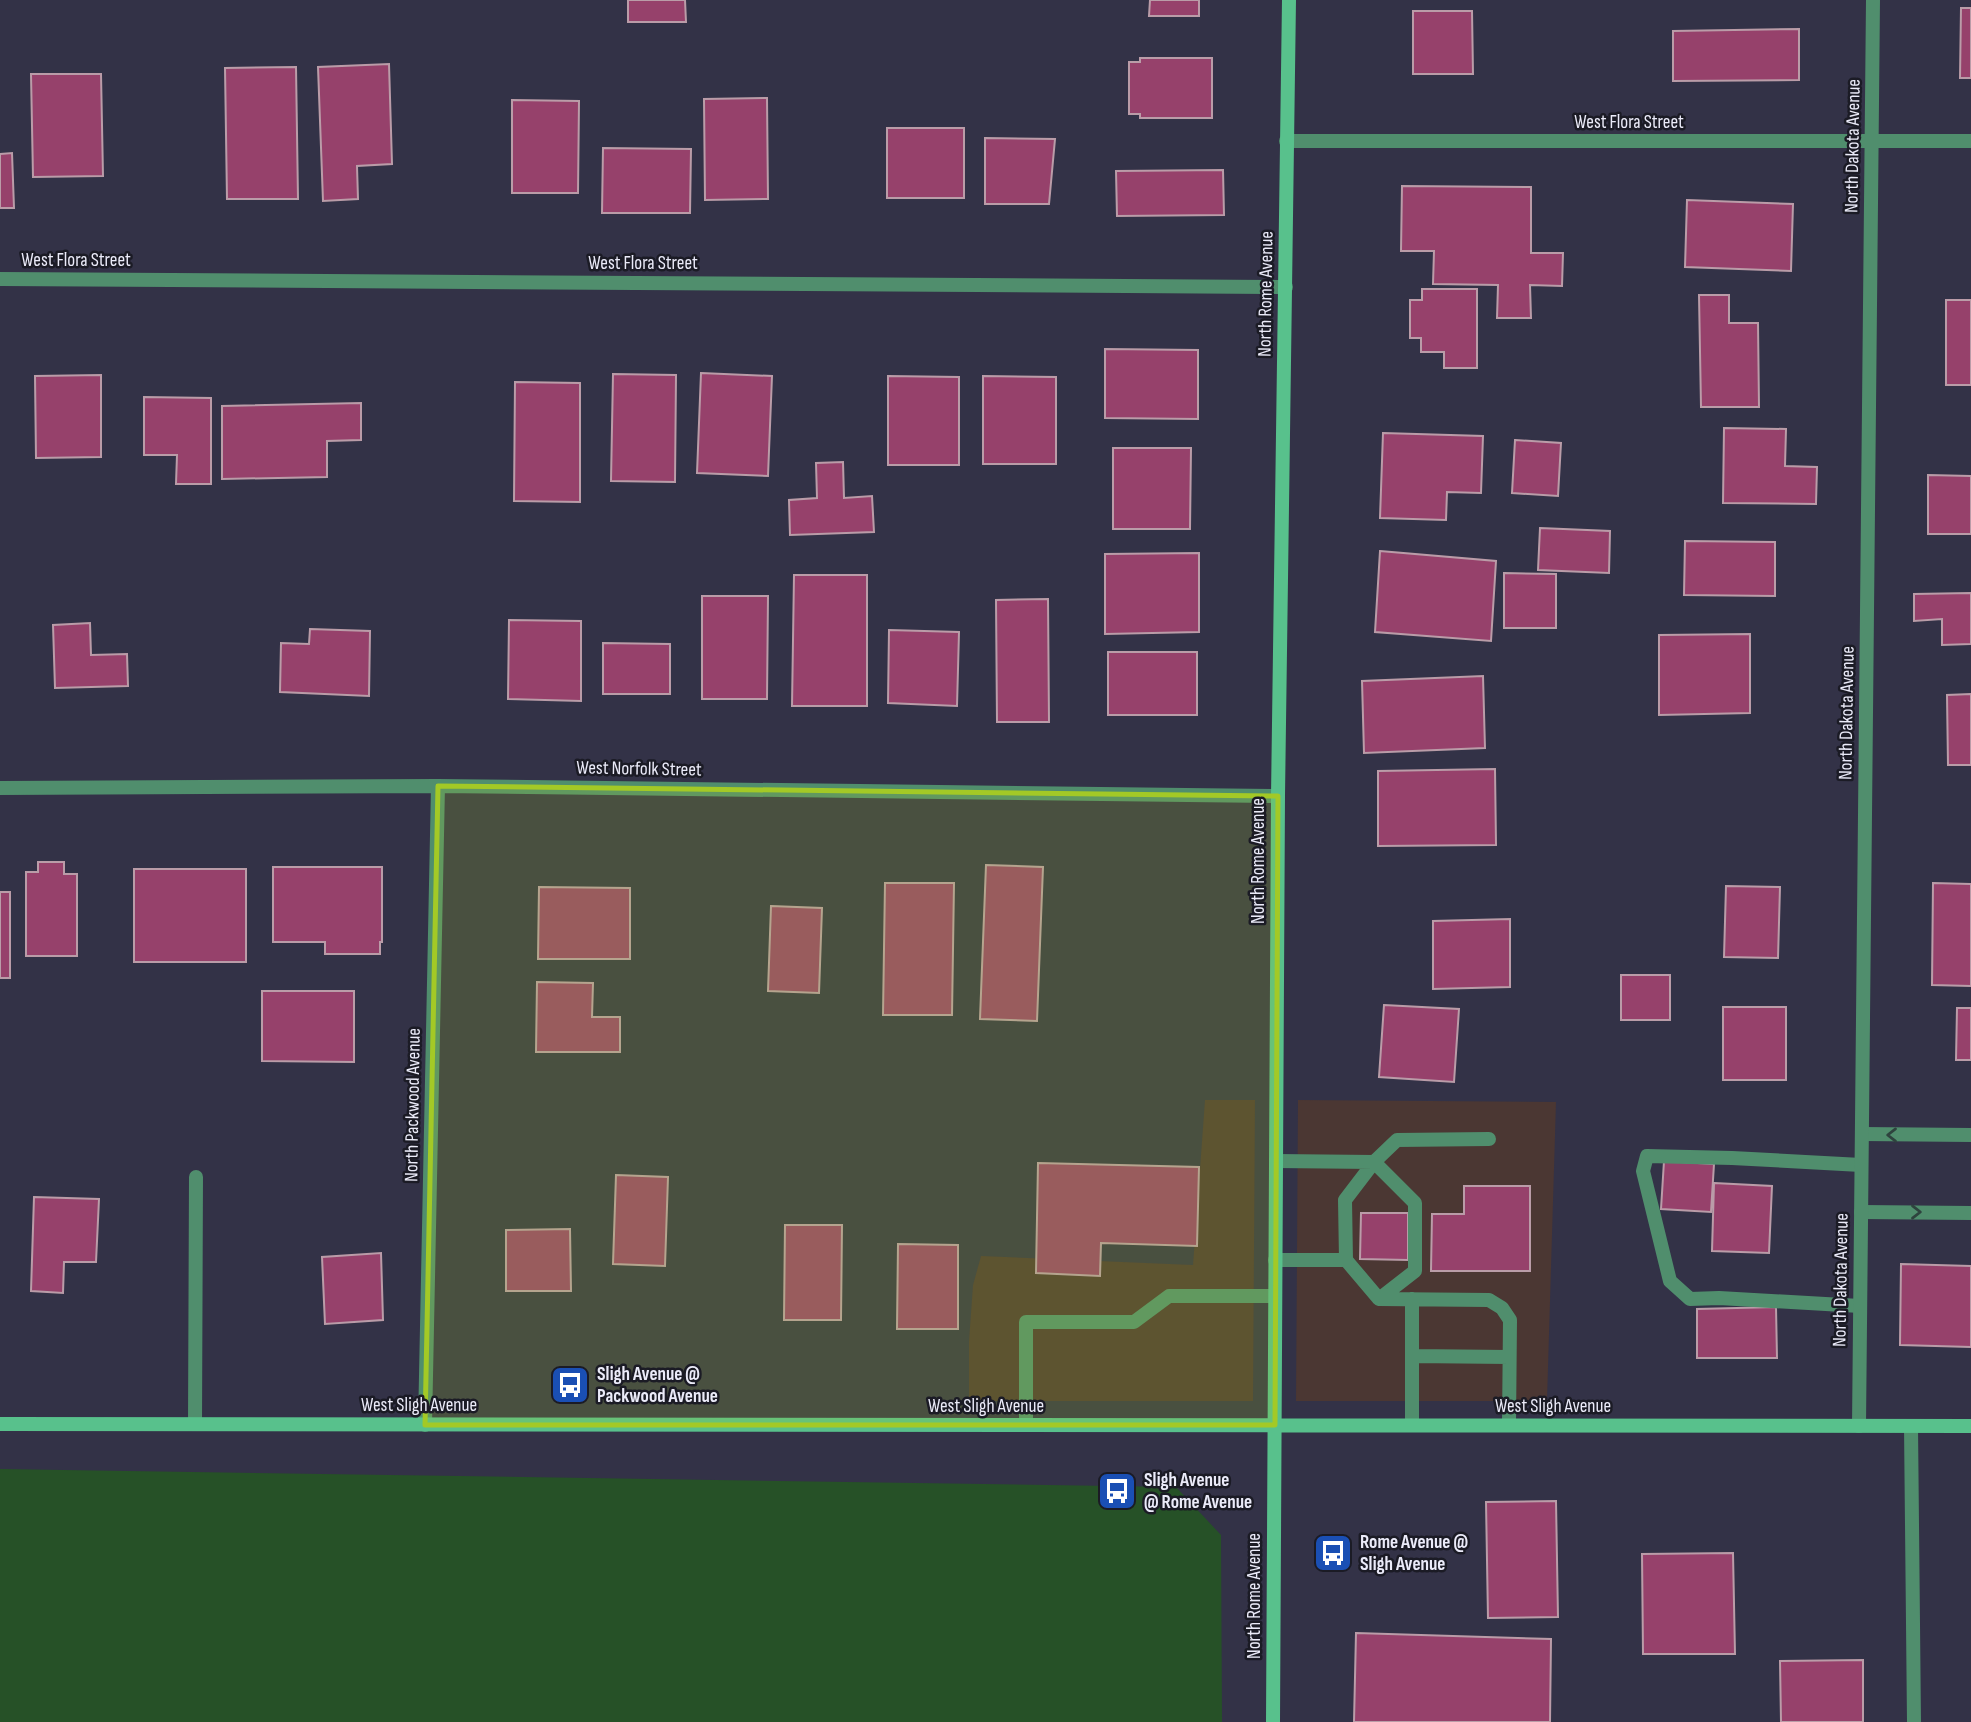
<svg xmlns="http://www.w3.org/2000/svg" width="1971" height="1722" viewBox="0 0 1971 1722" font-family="'Sofia Sans Condensed',sans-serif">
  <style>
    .commercial { fill: #4b3733 }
    .green { fill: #265127 }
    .building { fill: #96416b; stroke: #ba9ca8; stroke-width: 2 }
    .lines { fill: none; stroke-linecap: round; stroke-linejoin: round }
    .lane { stroke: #508e6d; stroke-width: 14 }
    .street { stroke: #508e6d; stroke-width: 14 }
    .secondary { stroke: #58c18c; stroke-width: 14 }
    .oneway { stroke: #2e433e }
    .marked { fill: #a3c926; fill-opacity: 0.2; stroke: #a3c926; stroke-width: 5; stroke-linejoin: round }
    .labels { text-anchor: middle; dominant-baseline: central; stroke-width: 5; stroke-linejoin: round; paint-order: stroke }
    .street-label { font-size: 19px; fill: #ebebf9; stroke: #1b1b25 }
    .poi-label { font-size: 19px; font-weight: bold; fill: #ebebf9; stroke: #1b1b25; text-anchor: start }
  </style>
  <rect width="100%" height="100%" fill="#333247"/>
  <path class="commercial" d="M1205,1100H1255L1253,1401H969V1341L973,1285L981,1256L1193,1265Z
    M1298,1100L1556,1102L1547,1401H1296Z"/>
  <path class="green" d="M0,1469L1176,1487L1221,1535L1222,1722H0Z"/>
  <path class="building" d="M628,0H685L686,22H628Z
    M1150,0H1199V16H1149Z
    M1961,8H1971V78H1960Z
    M1413,11H1472L1473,74H1413Z
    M1799,29V80L1673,81V31Z
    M1140,58H1212V118H1140V114H1129V62H1140Z
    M389,64L392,164L357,166L358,199L323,201L318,67Z
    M296,67L298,199H227L225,68Z
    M31,74H101L103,176L33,177Z
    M767,98L768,199L705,200L704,99Z
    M512,100L579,101L578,193H512Z
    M887,128H964V198H887Z
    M985,138L1055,139L1049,204H985Z
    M603,148L691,149L690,213H602Z
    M12,153L14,208H0V154Z
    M1223,170L1224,215L1117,216L1116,171Z
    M1402,186L1531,187V253H1563L1562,286L1530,285L1531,318H1497L1498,285L1433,284L1434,251H1401Z
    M1687,200L1793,204L1791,271L1685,267Z
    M1422,289H1477V368H1444V352H1421V338H1410V300H1422Z
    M1699,295H1729V323H1758L1759,407H1701Z
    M1946,300H1971V385H1946Z
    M1105,349L1198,350V419L1105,418Z
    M701,373L772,376L768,476L697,473Z
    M613,374L676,375L675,482L611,481Z
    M101,375V457L36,458L35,376Z
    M888,376L959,377V465H888Z
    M983,376L1056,377V464H983Z
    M515,382L580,383V502L514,501Z
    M144,397L211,398V484H176L177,455H144Z
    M361,403V440L327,441V477L222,479V406Z
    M1724,428L1786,429L1785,466L1817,467L1816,504L1723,503Z
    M1383,433L1483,436L1481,493L1447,492L1446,520L1380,518Z
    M1515,440L1561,443L1558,496L1512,493Z
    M1113,448H1191L1190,529H1113Z
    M843,462L844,498L872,496L874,532L790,535L789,500L817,498L816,463Z
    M1928,475L1971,476V534H1928Z
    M1540,528L1610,531L1609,573L1538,570Z
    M1685,541L1775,542V596L1684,595Z
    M1380,551L1496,561L1491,641L1375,632Z
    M1199,553V632L1105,634V554Z
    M1504,573L1556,574V628H1504Z
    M794,575H867V706H792Z
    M1971,593V644L1942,645V619L1914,621V594Z
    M702,596H768L767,699H702Z
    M1048,599L1049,722H997L996,600Z
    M509,620L581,621V701L508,699Z
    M90,623L91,655L127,654L128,686L55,688L53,625Z
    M310,629L370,631L369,696L280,692L281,643L309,644Z
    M889,630L959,632L957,706L888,703Z
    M1750,634V713L1659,715V635Z
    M603,643L670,644V694H603Z
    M1108,652H1197V715H1108Z
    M1483,676L1485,748L1364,753L1362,681Z
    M1971,694V765H1948L1947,695Z
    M1495,769L1496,845L1378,846V771Z
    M38,862H64V874H77V956H26V872H38Z
    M986,865L1043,867L1037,1021L980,1019Z
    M273,867H382V942H380V954H325V942H273Z
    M134,869H246V962H134Z
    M885,883H954L952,1015H883Z
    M1933,883L1971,884V986L1932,985Z
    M1726,886L1780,887L1778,958L1724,957Z
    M539,887L630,888V959H538Z
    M0,892H10V978H0Z
    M771,906L822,908L819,993L768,991Z
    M1510,919V987L1433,989V921Z
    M1621,975H1670V1020H1621Z
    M537,982L593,983L592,1017H620V1052H536Z
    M262,991H354V1062L262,1061Z
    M1384,1005L1459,1009L1454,1082L1379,1077Z
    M1723,1007H1786V1080H1723Z
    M1957,1008H1971V1060H1956Z
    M1664,1161L1714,1164L1711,1212L1661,1209Z
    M1038,1163L1199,1167L1197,1246L1101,1243L1100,1276L1036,1273Z
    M616,1175L668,1177L665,1266L613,1264Z
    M1714,1183L1772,1186L1769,1253L1712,1251Z
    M1464,1186H1530V1271H1431L1432,1214H1464Z
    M34,1197L99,1199L96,1262H64L63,1293L31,1291Z
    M1361,1213H1408V1260L1360,1259Z
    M785,1225H842L841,1320H784Z
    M570,1229L571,1291H506V1230Z
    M898,1244L958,1245V1329H897Z
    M381,1253L383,1320L325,1324L322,1257Z
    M1901,1264L1971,1266V1347L1900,1345Z
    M1776,1307L1777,1358H1697V1309Z
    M1556,1501L1558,1617L1488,1618L1486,1502Z
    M1733,1553L1735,1654H1643L1642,1554Z
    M1356,1633L1551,1639L1550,1722H1354Z
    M1863,1660V1722H1781L1780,1661Z"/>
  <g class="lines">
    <path class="lane" d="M1862,1134L1971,1135
      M1276,1161L1374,1162L1415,1203V1271L1379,1299
      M1861,1212L1971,1213
      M1275,1260H1346L1379,1299L1489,1300L1502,1308L1510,1320L1509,1425
      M1346,1260L1345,1200L1374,1162L1397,1140L1489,1139
      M1412,1299V1425
      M1860,1306L1719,1298L1690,1299L1670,1281L1643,1171L1647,1156L1732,1158L1861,1165
      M1412,1356L1509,1357
      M195,1424L196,1177
      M1026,1425V1322H1134L1169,1296H1275
      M1911,1426L1914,1722"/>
    <path class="street" d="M1286,141H1971
      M0,279L1286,287
      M0,788L438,786L1278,796
      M425,1425L438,786
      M1859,1426L1873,0"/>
    <path class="secondary" d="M0,1424L1971,1426
      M1273,1722L1278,796L1289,0"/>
  </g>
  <defs><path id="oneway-chevron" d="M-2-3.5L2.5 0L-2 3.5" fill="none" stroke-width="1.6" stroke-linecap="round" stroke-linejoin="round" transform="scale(1.75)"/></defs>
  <g class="oneway">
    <use href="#oneway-chevron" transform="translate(1892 1135) rotate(-180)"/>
    <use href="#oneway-chevron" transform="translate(1916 1212)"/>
  </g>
  <path class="marked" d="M438,786L1278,796L1275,1425H425Z"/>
  <defs>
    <symbol id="bus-square" viewBox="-11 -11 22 22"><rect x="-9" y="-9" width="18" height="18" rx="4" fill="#1a4fb4" stroke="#1b1b25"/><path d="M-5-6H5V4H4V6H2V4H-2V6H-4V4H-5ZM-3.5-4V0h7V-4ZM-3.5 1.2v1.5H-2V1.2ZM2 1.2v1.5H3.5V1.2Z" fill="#fff"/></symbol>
  </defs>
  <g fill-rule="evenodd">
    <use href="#bus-square" x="548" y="1363" width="44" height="44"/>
    <use href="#bus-square" x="1095" y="1469" width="44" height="44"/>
    <use href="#bus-square" x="1311" y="1531" width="44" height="44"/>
  </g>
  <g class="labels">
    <g class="street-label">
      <text x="1629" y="122">West Flora Street</text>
      <text transform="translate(1853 146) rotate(-89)">North Dakota Avenue</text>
      <text x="76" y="260">West Flora Street</text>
      <text x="643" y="263">West Flora Street</text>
      <text transform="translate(1266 294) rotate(-89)">North Rome Avenue</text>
      <text transform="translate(1847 713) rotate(-89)">North Dakota Avenue</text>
      <text transform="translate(639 769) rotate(1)">West Norfolk Street</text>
      <text transform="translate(1258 861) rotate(-90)">North Rome Avenue</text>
      <text transform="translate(413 1105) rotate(-89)">North Packwood Avenue</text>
      <text transform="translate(1841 1280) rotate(-89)">North Dakota Avenue</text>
      <text x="419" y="1405">West Sligh Avenue</text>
      <text x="986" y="1406">West Sligh Avenue</text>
      <text x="1553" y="1406">West Sligh Avenue</text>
      <text transform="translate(1254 1596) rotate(-90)">North Rome Avenue</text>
    </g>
    <g class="poi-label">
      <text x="597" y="1374">Sligh Avenue @<tspan x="597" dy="22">Packwood Avenue</tspan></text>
      <text x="1144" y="1480">Sligh Avenue<tspan x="1144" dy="22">@ Rome Avenue</tspan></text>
      <text x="1360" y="1542">Rome Avenue @<tspan x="1360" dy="22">Sligh Avenue</tspan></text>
    </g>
  </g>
</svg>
